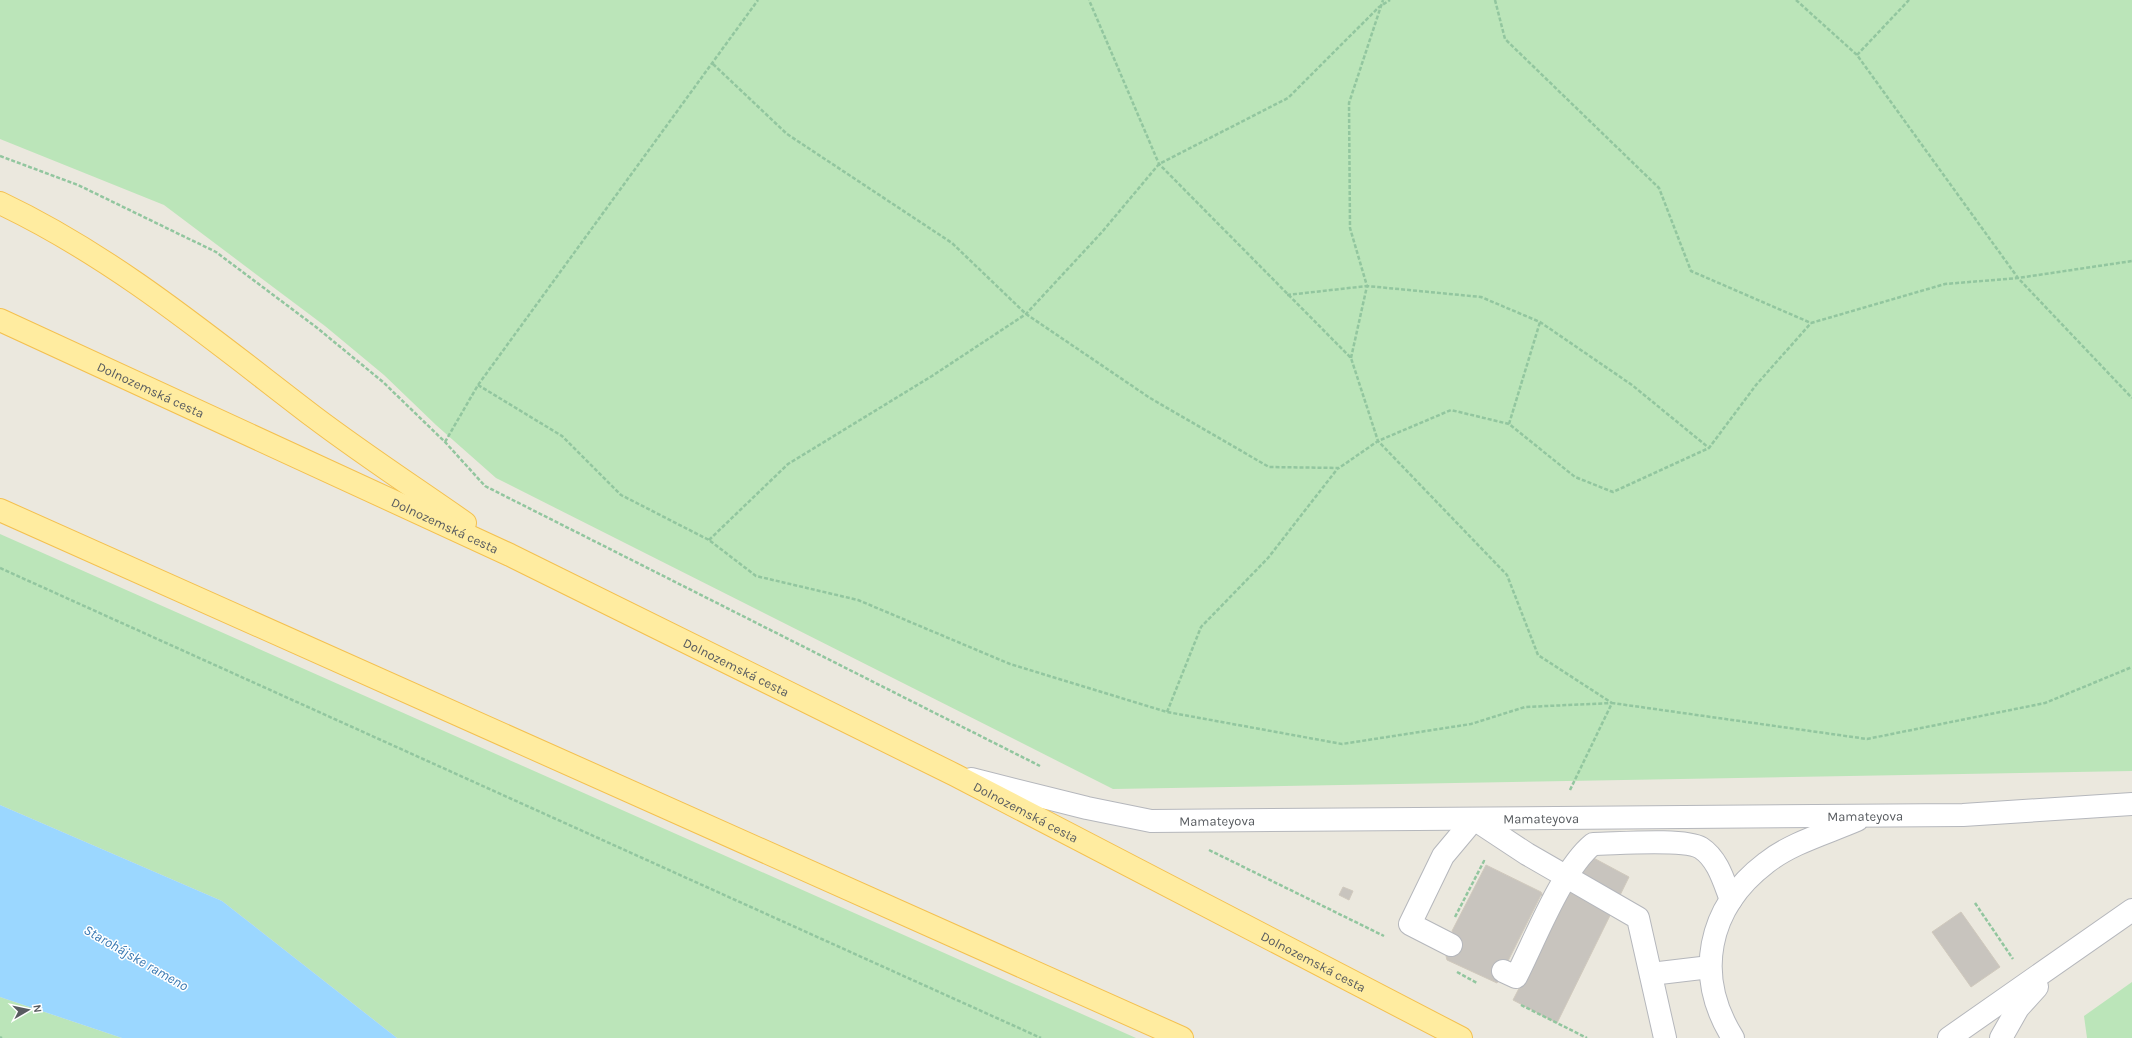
<svg xmlns="http://www.w3.org/2000/svg" width="2132" height="1038" viewBox="0 0 2132 1038" font-family="Karla,sans-serif">
  <style>
    .green { fill: #bbe5b9 }
    .water { fill: #9bd7ff }
    .building { fill: #c8c4be; stroke: #d0c9bd }
    .lines { fill: none; stroke-linecap: round; stroke-linejoin: round }
    .minor-casing { stroke: #b5b7bc; stroke-width: 24 }
    .major-casing { stroke: #f4c04f; stroke-width: 24 }
    .path { stroke: #92c69f; stroke-width: 2.5; stroke-dasharray: 4 2; stroke-linecap: butt }
    .minor { stroke: #fff; stroke-width: 22 }
    .major { stroke: #ffeca0; stroke-width: 22 }
    .labels { text-anchor: middle; dominant-baseline: central; stroke-width: 3; stroke-linejoin: round; paint-order: stroke }
    .street-label { font-size: 13px; fill: #585c60; stroke: #fff }
    .water-label { font-size: 14px; font-style: italic; fill: #3878b2; stroke: #fff }
  </style>
  <rect width="100%" height="100%" fill="#ebe8de"/>
  <path class="green" d="M0,0H2132V771L1113,789L496,478L436,425L384,375L325,326L164,205L0,139Z
    M0,534L1136,1038H397L222,901L0,805Z
    M2132,982V1038H2087L2084,1016Z
    M0,997L122,1038H0Z"/>
  <path class="water" d="M0,805L222,901L397,1038H122L0,997Z"/>
  <path class="building" d="M1588,855L1629,877L1557,1023L1513,1000Z
    M1486,865L1541,892L1543,896L1541,895L1497,983L1447,960L1446,956L1454,935L1452,931Z
    M1343,887L1353,891L1349,900L1339,895Z
    M1961,912L2000,967L1971,987L1932,932Z"/>
  <g class="lines">
    <defs>
      <g id="minor">
        <path id="s1" d="M971,779L1087,808L1151,821L1963,815L2132,804"/>
        <path d="M1451,945L1410,924L1443,856L1474,819L1527,854L1638,918L1665,1038"/>
        <path d="M1503,971L1516,977C1535,940 1562,869 1593,844C1615,844 1684,838 1701,848C1718,859 1724,882 1731,900"/>
        <path d="M1651,974L1710,967"/>
        <path d="M1733,1038C1694,976 1707,908 1766,863C1791,843 1827,833 1857,820"/>
        <path d="M1949,1038L2132,910"/>
        <path d="M2001,1038L2018,1008L2037,987"/>
      </g>
      <g id="major">
        <path d="M0,203C116,258 213,340 314,417C363,454 415,488 465,523"/>
        <path id="s2" d="M0,320L510,555L955,775L1461,1038"/>
        <path d="M0,510L1182,1038"/>
      </g>
    </defs>
    <use href="#minor" class="minor-casing"/>
    <use href="#major" class="major-casing"/>
    <path class="path" d="M1495,0L1505,39L1659,188L1691,271L1811,323L1945,284L2018,278L2132,261
      M1796,0L1857,55L2018,278L2132,398
      M1857,55L1909,0
      M713,64L787,134L952,243L1026,314L1150,398L1269,467L1339,468L1378,441L1451,410L1509,424L1575,477L1613,492L1709,448L1756,385L1811,323
      M0,156L78,185L216,252L316,327L383,382L445,442L485,486L1040,766
      M1287,295L1367,286L1350,228L1349,103L1383,0
      M1351,358L1367,286L1481,297L1540,322L1632,385L1709,448
      M478,385L562,436L621,495L709,540L756,576L858,600L1010,664L1167,712L1342,744L1471,724L1525,707L1612,703L1538,655L1507,575L1378,441L1351,358L1159,164L1089,0
      M1509,424L1540,322
      M445,442L478,385L758,0
      M709,540L788,464L932,376L1026,314L1102,232L1159,164L1288,98L1379,7L1390,0
      M0,568L1041,1038
      M1167,712L1201,627L1268,558L1338,468
      M1570,790L1612,703L1867,739L2045,703L2132,667
      M1209,850L1384,936
      M1975,903L2013,959
      M1455,917L1484,861L1486,862
      M1457,972L1477,983
      M1521,1005L1587,1038
      M0,1037L2,1038"/>
    <use href="#minor" class="minor"/>
    <use href="#major" class="major"/>
  </g>
  <g class="labels">
    <g class="street-label">
      <text stroke="none"><textPath href="#s2" startOffset="166">Dolnozemská cesta</textPath></text>
      <text stroke="none"><textPath href="#s2" startOffset="490">Dolnozemská cesta</textPath></text>
      <text stroke="none"><textPath href="#s2" startOffset="814">Dolnozemská cesta</textPath></text>
      <text stroke="none"><textPath href="#s2" startOffset="1138">Dolnozemská cesta</textPath></text>
      <text stroke="none"><textPath href="#s1" startOffset="899">Mamateyova</textPath></text>
      <text stroke="none"><textPath href="#s1" startOffset="575">Mamateyova</textPath></text>
      <text stroke="none"><textPath href="#s1" startOffset="251">Mamateyova</textPath></text>
      <text stroke="none"><textPath href="#s2" startOffset="1462">Dolnozemská cesta</textPath></text>
    </g>
    <g class="water-label">
      <text transform="translate(136 958) rotate(30)">Starohájske rameno</text>
    </g>
  </g>
  <g transform="translate(28 1010) rotate(81)" stroke="#ffffff" stroke-width="3" paint-order="stroke">
  <path d="M0-3L7 15L0 10L-7 15Z" fill="#585c60"/>
  <text y="-6" font-size="11" font-weight="bold" text-anchor="middle" fill="#585c60">N</text>
  </g>
</svg>
